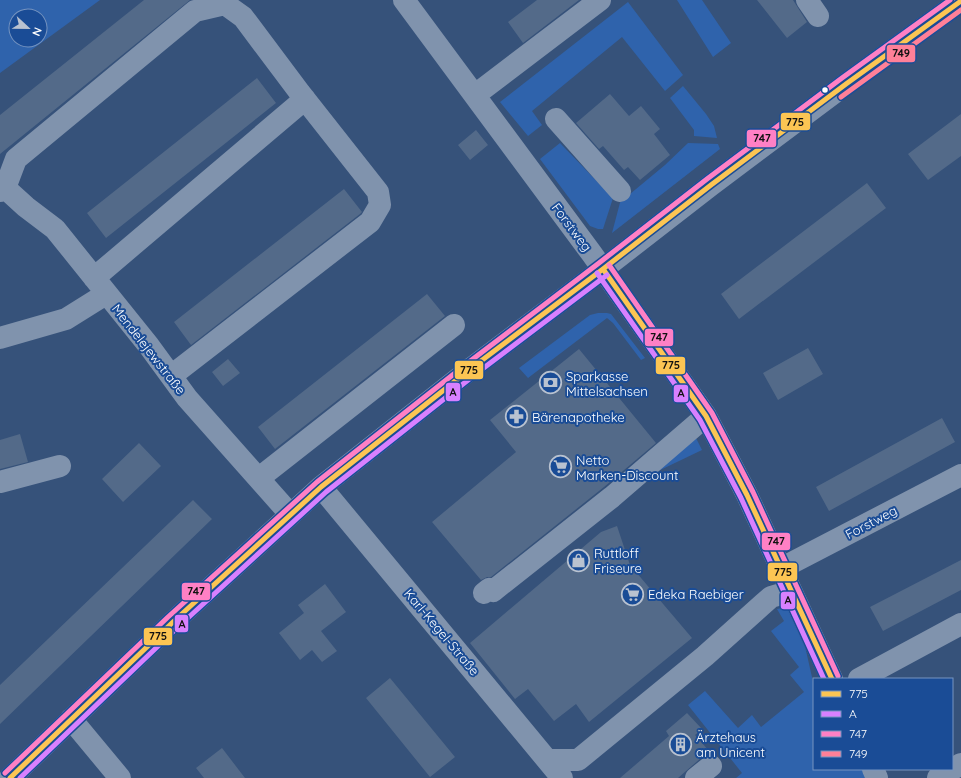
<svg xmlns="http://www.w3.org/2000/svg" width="961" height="778" viewBox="0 0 961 778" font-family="Quicksand,sans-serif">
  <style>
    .green { fill: #2f63ac; fill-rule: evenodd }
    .building { fill: #536a89 }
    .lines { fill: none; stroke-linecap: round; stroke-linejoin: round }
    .minor { stroke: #8093ad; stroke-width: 22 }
    .bus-1-casing { stroke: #1a4c96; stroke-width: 8 }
    .bus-2-casing { stroke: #1a4c96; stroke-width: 8 }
    .bus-3-casing { stroke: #1a4c96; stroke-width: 8 }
    .bus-4-casing { stroke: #1a4c96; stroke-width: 8 }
    .bus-1 { stroke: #fcc553; stroke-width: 5 }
    .bus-2 { stroke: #d880ff; stroke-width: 5 }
    .bus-3 { stroke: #ff80c5; stroke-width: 5 }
    .bus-4 { stroke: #ff8098; stroke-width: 5 }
    .bus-dot { fill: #fff; stroke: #1a4c96; stroke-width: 1.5 }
    .labels { text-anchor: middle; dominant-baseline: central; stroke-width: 4; stroke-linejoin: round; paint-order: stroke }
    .street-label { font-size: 13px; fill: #fff; stroke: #1a4c96 }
    .poi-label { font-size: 13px; fill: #fff; stroke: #1a4c96; text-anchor: start }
    .line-badge { stroke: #1a4c96; stroke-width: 1.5 }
    .pale-badge-label { font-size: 11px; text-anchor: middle; font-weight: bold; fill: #111 }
  </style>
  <rect width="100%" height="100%" fill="#36527a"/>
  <path class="green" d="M0,0H100L0,73ZM16,16H40V40H16Z
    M677,0H702L731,43L713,57Z
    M628,2L683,75L665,91L622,37L532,111L542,125L528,136L500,102Z
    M683,86L706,114L714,126L717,138L694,136V130L670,98Z
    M560,143L613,198L603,229H598L590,226L540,159Z
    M688,143L718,144L720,149L612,233L622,195L630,194L665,165Z
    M598,313H607L611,314L645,358L641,360L613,323L607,318L528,378L519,368L590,315Z
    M694,434L702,450L654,473Z
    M782,608L789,610L800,624L814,686V769H865L869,778H736L742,773L688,705L705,691L738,728L752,715L761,727L804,692L790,675L799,667L771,631L784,621L777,609Z"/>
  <path class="building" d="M144,0H190L0,154V115Z
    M537,0H579L523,43L508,22Z
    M757,0H793L807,22L787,38Z
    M257,78L276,103L106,238L87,213Z
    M610,94L629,116L641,106L660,129L654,134L670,155L640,180L628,167L624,170L603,146L599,149L576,123Z
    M961,114V156L928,180L908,154Z
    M476,130L488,145L470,160L458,145Z
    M867,183L886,208L739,319L721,294Z
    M344,189L362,212L360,214L191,345L174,322Z
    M427,294L445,316L275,449L258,427Z
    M808,348L823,374L778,400L763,373Z
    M579,349L656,443L604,487L491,577H487L481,580L432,522L516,452L490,420Z
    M228,359L240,373L223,386L212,372Z
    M942,418L955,442L829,511L816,487Z
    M20,434L28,462L0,469V440Z
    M139,443L161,466L123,502L102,479Z
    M193,500L212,519L0,724V685Z
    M617,526L630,565L692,638L589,722L576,704L554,721L528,689L515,699L470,643L601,532Z
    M961,560V590L883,631L870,607Z
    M325,584L346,612L321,631L337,651L322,662L312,650L300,660L279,633L304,613L298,605Z
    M390,678L455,757L430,777L366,698Z
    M687,713L702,729L695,735L709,751L678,778H620L669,736L666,731Z
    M222,748L245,778H204L196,768Z"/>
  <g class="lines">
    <path class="minor" d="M404,0L592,254L706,416L747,495L832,679
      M807,0L818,16
      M475,95L600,0
      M556,119L620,191
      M5,188L26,207L55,229L149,346L187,398L290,514
      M0,191L5,188L16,159L195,11L225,4L243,17L300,93L378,192L380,205L370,222L171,376
      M94,278L305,99
      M0,338L66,319L106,294
      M259,478L454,325
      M0,482L60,466
      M321,487L562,778
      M780,569L961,475
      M484,593L489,589L493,591L612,497L706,416
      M859,679L961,624
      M71,719L120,778
      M548,760H578L705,656L763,604L771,597L791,591
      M873,769L877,778
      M10,778L173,622L321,487L473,367L603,269L711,185L846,84L961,1
      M696,778L711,766
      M938,778L961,764"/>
    <defs>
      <path id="bus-1" d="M603,269L706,416L747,495L832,679
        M10,778L173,622L321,487L473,367L603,269L711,185L846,84L961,1"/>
      <path id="bus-2" d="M597,273L700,420L741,498L824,679
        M20,778L178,627L326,492L477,373L607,275"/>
      <path id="bus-3" d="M609,265L712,413L753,492L838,676
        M5,773L168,617L317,482L469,362L599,263L707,179L842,78L950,0"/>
      <path id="bus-4" d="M841,97L961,10"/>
    </defs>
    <use href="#bus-1" class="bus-1-casing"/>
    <use href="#bus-2" class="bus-2-casing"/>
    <use href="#bus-3" class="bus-3-casing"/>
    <use href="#bus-4" class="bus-4-casing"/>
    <use href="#bus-1" class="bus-1"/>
    <use href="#bus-2" class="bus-2"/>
    <use href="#bus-3" class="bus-3"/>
    <use href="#bus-4" class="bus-4"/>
  </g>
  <defs>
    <symbol id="bank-ring" viewBox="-11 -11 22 22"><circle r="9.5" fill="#1a4c96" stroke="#b9c2d0" stroke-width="1.5"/><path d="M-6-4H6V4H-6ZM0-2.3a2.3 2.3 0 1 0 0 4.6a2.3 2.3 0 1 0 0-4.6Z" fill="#b9c2d0"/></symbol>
    <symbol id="pharmacy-ring" viewBox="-11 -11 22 22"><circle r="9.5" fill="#1a4c96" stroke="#b9c2d0" stroke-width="1.5"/><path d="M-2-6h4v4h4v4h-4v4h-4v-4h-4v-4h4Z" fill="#b9c2d0"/></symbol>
    <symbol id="supermarket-ring" viewBox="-11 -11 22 22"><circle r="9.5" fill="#1a4c96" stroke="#b9c2d0" stroke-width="1.5"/><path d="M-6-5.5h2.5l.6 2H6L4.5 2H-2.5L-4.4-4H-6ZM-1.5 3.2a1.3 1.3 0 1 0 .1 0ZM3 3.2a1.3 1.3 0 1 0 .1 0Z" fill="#b9c2d0"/></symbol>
    <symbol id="shop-ring" viewBox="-11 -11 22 22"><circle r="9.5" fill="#1a4c96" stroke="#b9c2d0" stroke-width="1.5"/><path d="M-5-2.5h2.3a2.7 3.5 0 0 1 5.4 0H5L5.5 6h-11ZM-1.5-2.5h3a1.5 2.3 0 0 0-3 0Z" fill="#b9c2d0"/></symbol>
    <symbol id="building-ring" viewBox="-11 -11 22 22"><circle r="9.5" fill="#1a4c96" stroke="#b9c2d0" stroke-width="1.5"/><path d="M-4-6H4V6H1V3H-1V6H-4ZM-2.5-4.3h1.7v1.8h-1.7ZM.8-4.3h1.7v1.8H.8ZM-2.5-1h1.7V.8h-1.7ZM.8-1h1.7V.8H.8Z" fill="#b9c2d0"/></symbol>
  </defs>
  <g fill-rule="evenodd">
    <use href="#bank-ring" x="538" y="370" width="25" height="25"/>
    <use href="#pharmacy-ring" x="504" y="404" width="25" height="25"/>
    <use href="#supermarket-ring" x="548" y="454" width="25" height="25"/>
    <use href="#shop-ring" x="566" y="548" width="25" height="25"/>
    <use href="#supermarket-ring" x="620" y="582" width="25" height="25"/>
    <use href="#building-ring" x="668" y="732" width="25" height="25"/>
  </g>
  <circle class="bus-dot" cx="825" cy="90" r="3.5"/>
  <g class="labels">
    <g class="street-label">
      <text transform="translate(572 227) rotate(53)">Forstweg</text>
      <text transform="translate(149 349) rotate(52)">Mendelejewstraße</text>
      <text transform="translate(871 522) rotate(-28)">Forstweg</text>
      <text transform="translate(442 632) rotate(50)">Karl-Kegel-Straße</text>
    </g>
    <g class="poi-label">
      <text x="566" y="376">Sparkasse<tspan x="566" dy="15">Mittelsachsen</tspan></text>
      <text x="532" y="417">Bärenapotheke</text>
      <text x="576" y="460">Netto<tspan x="576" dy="15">Marken-Discount</tspan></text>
      <text x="594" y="553">Ruttloff<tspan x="594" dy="15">Friseure</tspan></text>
      <text x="648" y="594">Edeka Raebiger</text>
      <text x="696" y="737">Ärztehaus<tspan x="696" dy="15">am Unicent</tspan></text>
    </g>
  </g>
  <g class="line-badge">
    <rect x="886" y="44" width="30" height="19" rx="4" fill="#ff8098"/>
    <rect x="780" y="112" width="31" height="19" rx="4" fill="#fcc553"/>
    <rect x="746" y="129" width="31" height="19" rx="4" fill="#ff80c5"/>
    <rect x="644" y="328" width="30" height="19" rx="4" fill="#ff80c5"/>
    <rect x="655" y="356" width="31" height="19" rx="4" fill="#fcc553"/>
    <rect x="454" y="360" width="30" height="20" rx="4" fill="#fcc553"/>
    <rect x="445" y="382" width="16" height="20" rx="4" fill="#d880ff"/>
    <rect x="673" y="384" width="16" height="19" rx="4" fill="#d880ff"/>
    <rect x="761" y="532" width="30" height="19" rx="4" fill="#ff80c5"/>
    <rect x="767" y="562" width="31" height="20" rx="4" fill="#fcc553"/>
    <rect x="181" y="582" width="30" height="19" rx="4" fill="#ff80c5"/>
    <rect x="780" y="591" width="16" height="19" rx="4" fill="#d880ff"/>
    <rect x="174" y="614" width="15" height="19" rx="4" fill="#d880ff"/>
    <rect x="143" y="627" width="30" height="19" rx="4" fill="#fcc553"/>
  </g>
  <g class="pale-badge-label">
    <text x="901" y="57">749</text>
    <text x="795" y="126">775</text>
    <text x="762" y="142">747</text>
    <text x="659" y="341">747</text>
    <text x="671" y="369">775</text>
    <text x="469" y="374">775</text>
    <text x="453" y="396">A</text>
    <text x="681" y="397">A</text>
    <text x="776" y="545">747</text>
    <text x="783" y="576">775</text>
    <text x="196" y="595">747</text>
    <text x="788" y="604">A</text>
    <text x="182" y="628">A</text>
    <text x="158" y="640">775</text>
  </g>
  <rect x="813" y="678" width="140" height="92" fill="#1a4c96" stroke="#7694c0"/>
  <rect x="821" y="691" width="20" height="6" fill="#fcc553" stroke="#7694c0"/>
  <text x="849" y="698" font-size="12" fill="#ffffff">775</text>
  <rect x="821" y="711" width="20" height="6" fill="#d880ff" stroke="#7694c0"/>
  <text x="849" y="718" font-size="12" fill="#ffffff">A</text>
  <rect x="821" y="731" width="20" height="6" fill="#ff80c5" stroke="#7694c0"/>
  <text x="849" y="738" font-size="12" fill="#ffffff">747</text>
  <rect x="821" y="751" width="20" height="6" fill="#ff8098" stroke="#7694c0"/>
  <text x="849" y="758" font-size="12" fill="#ffffff">749</text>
  <g transform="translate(28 28) rotate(112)"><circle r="19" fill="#1a4c96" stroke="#7694c0"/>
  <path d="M0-3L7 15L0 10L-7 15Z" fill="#b9c2d0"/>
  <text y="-6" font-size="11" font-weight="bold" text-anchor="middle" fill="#ffffff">N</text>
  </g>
</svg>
